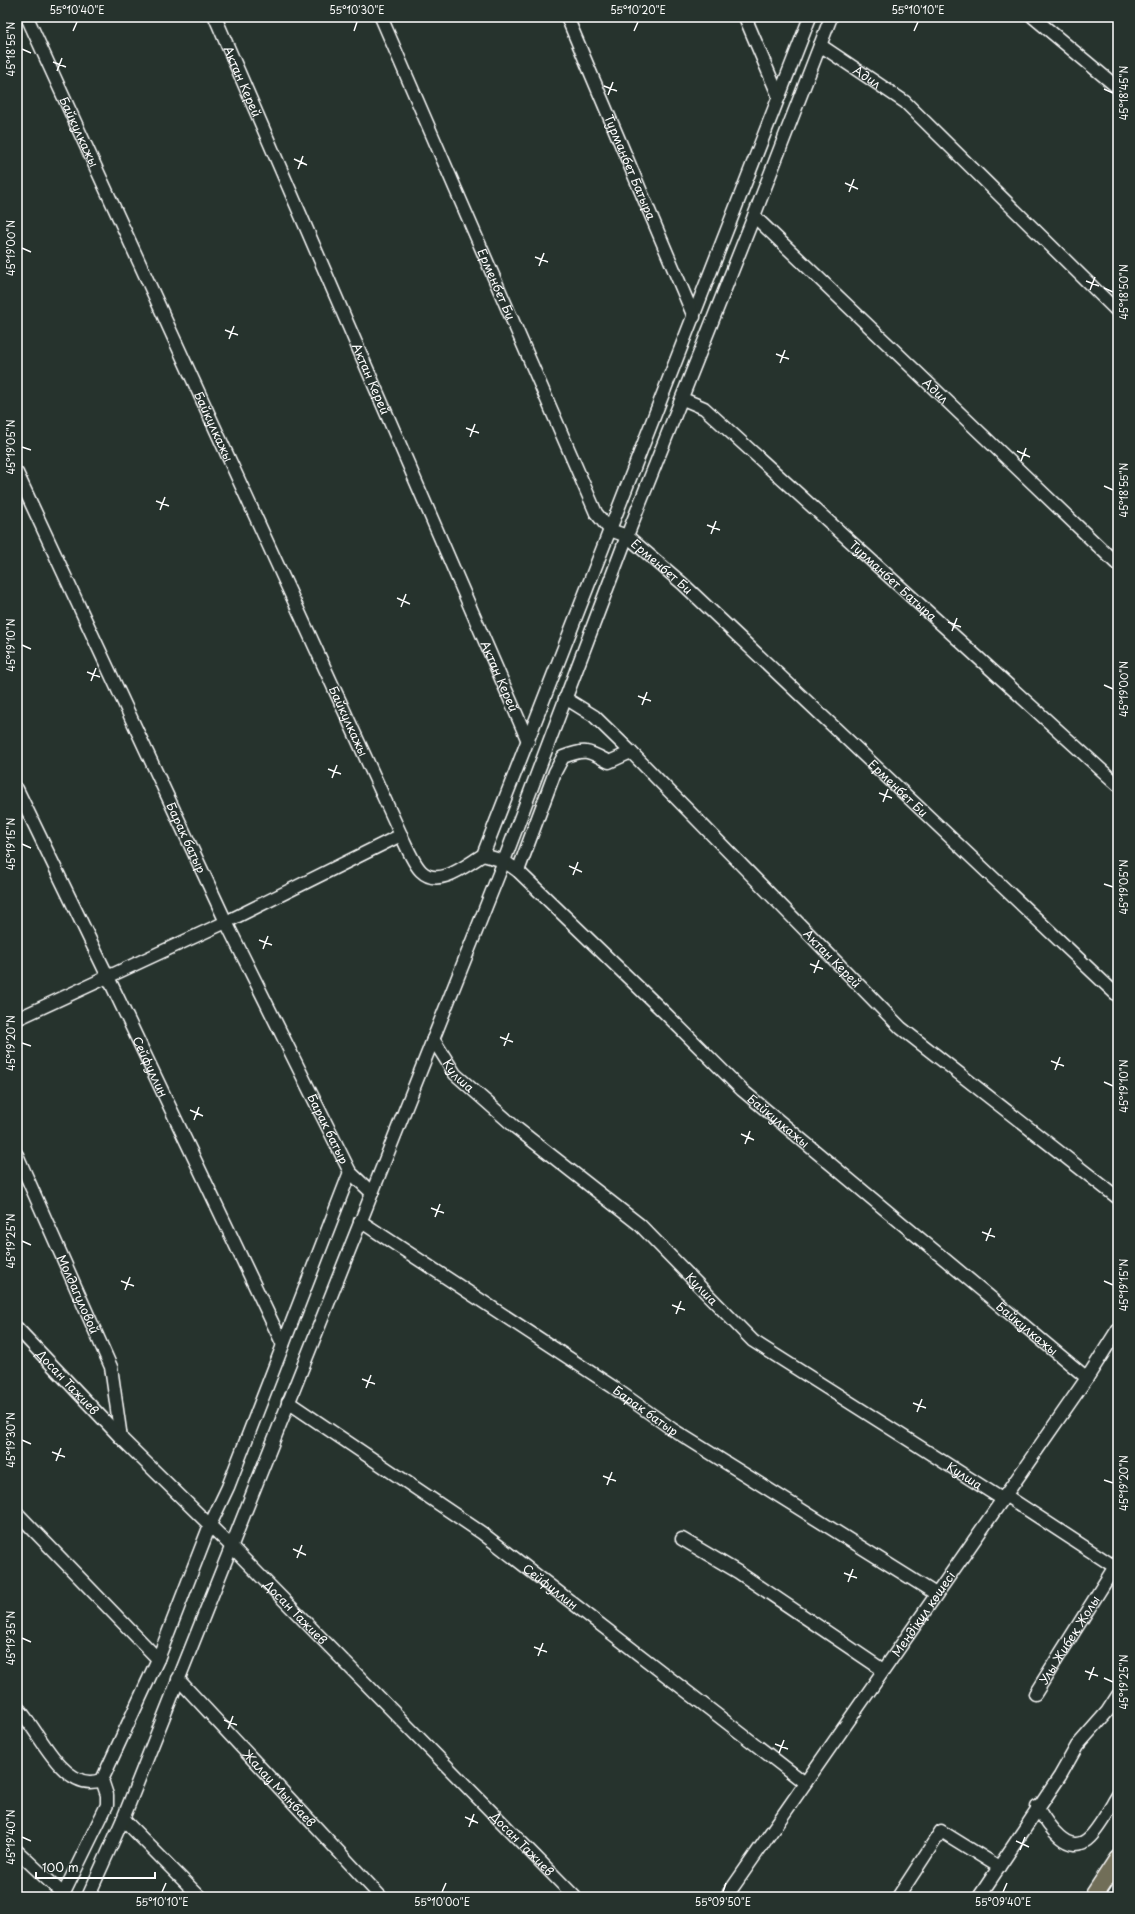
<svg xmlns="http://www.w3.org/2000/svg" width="1135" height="1914" viewBox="0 0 1135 1914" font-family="'Playpen Sans',sans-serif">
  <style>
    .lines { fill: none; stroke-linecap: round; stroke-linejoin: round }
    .minor-casing { stroke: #fff; stroke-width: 15 }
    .highway-casing { stroke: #fff; stroke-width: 20 }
    .minor { stroke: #26332d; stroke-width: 12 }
    .highway { stroke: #716e59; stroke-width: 17 }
    .ticks { fill: none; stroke: #fff; stroke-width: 1.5 }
    .labels { text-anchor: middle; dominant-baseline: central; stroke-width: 4; stroke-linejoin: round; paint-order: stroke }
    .street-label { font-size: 12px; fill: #fff; stroke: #26332d }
    .neatline { fill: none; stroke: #fff; stroke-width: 1.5 }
    .ticks-label { font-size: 10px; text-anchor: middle; fill: #fff }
  </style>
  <rect width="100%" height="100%" fill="#26332d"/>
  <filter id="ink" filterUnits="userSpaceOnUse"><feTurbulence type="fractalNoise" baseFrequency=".025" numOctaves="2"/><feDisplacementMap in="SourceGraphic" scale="8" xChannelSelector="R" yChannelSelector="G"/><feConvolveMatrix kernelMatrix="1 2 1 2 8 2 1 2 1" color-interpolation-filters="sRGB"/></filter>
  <g filter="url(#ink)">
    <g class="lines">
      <defs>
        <g id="minor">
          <path id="s1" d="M27,17L401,835C406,845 413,863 421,871C439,889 467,864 483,855L810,17"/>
          <path id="s2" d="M215,17L528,741"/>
          <path id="s3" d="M381,17L596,513L610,530L627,536L683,584L1118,996"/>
          <path id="s4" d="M567,17L694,317"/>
          <path d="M745,17L779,97"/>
          <path d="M1033,17L1118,88"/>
          <path id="s5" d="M820,45L905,102L1118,312"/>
          <path id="s6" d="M754,216L1118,565"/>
          <path id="s7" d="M683,399L704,408L1118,785"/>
          <path id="s8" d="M17,473L226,922L350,1172L372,1193"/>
          <path id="s9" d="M565,698L594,716L631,752L901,1028L1118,1198"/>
          <path id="s10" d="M17,789L108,977L283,1345"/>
          <path id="s11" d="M483,855L504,861L518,871L666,1014L742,1090L1087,1378"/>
          <path d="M518,871L555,772L563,757C586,748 589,751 609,762L631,752"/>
          <path d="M17,1019L226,922L401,835"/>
          <path id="s12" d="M433,1039L455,1074L515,1127L640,1225L753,1341L1002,1499"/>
          <path id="s13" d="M17,1155L111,1367L121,1438"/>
          <path id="s14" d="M360,1221L613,1387L672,1429L936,1594"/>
          <path id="s15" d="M17,1328L121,1438L231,1546L575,1897"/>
          <path id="s16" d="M288,1402L482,1533L805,1783"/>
          <path d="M1005,1495L1118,1569"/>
          <path d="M17,1513L158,1659"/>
          <path d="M682,1539L738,1572L883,1670"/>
          <path id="s17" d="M178,1679L381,1897"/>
          <path id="s18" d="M1035,1694L1114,1568L1118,1567"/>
          <path d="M17,1707C37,1728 59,1782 90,1782C94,1782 99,1781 102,1780"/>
          <path d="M1037,1807C1047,1824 1069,1859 1090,1837C1100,1827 1110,1808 1118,1795"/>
          <path d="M123,1819L200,1897"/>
          <path d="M17,1851L63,1894"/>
          <path d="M62,1897L107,1805V1795L102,1780L158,1659L210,1525L228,1487L350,1172"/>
          <path d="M88,1897L123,1819L504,861L627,536L754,216L831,17"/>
          <path id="s19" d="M726,1897L1087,1378L1118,1329"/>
          <path d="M898,1897L941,1831L999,1867"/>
          <path d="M979,1897L1060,1776L1077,1746L1107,1712L1118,1695"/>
        </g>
        <path id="highway" d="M1093,1897L1118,1859"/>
      </defs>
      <use href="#minor" class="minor-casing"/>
      <use href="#highway" class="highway-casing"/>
      <use href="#minor" class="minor"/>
      <use href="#highway" class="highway"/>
    </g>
  </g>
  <path class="ticks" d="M73,31L77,22M354,31L357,22M634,31L638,22M914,31L918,22M22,49L31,53M53,62L66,67M57,71L62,58M604,86L617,91M1104,89L1113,93M608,95L613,82M294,159L307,165M298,169L303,156M845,183L858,189M849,192L854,179M22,248L31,252M535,257L548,262M539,266L544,253M1086,281L1099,286M1104,288L1113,292M1090,290L1095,277M225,330L238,335M229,339L234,326M776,354L789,359M780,363L785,350M466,428L479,433M470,437L475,424M22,447L31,450M1017,451L1030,457M1021,461L1026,448M1104,486L1113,490M156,501L169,506M160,510L165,497M707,525L720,530M711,534L716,521M397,598L410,604M401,607L406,594M948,622L961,627M952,631L957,618M22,645L31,649M87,672L100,677M91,681L96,668M1104,685L1113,689M638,696L651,701M642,705L647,692M328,769L341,774M332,778L337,765M879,793L892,798M883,802L888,789M22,844L31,848M569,866L582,872M573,875L578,862M1104,884L1113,887M259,940L272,945M263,949L268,936M810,964L823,969M814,973L819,960M500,1037L513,1042M22,1043L31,1046M504,1046L509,1033M1051,1061L1064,1066M1055,1070L1060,1057M1104,1082L1113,1086M190,1110L203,1116M194,1120L199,1107M741,1134L754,1140M745,1144L750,1131M431,1208L444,1213M435,1217L440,1204M982,1232L995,1237M22,1241L31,1245M986,1241L991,1228M121,1281L134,1286M1104,1281L1113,1285M125,1290L130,1277M672,1305L685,1310M676,1314L681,1301M362,1379L375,1384M366,1388L371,1375M913,1403L926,1408M917,1412L922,1399M22,1440L31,1444M52,1452L65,1457M56,1461L61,1448M603,1476L616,1481M1104,1480L1113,1483M607,1485L612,1472M293,1549L306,1555M297,1558L302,1545M844,1573L857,1578M848,1582L853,1569M22,1638L31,1642M534,1647L547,1652M538,1656L543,1643M1085,1671L1098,1676M1104,1678L1113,1682M1089,1680L1094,1667M224,1720L237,1725M228,1729L233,1716M775,1744L788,1749M779,1753L784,1740M465,1817L478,1823M469,1827L474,1814M22,1837L31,1841M1016,1841L1029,1847M1020,1850L1025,1837M162,1892L166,1883M442,1892L446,1883M723,1892L726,1883M1003,1892L1007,1883"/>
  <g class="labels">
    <g class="street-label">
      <text stroke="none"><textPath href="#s5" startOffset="57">Адил</textPath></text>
      <text stroke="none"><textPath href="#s2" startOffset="70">Актан Керей</textPath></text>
      <text stroke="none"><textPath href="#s1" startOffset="126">Байкулкажы</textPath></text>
      <text stroke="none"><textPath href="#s4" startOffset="163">Турманбет Батыра</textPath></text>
      <text stroke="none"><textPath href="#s3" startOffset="291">Ерменбет Би</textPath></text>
      <text stroke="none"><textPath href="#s2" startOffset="394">Актан Керей</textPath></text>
      <text stroke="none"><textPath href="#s6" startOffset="252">Адил</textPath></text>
      <text stroke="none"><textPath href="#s1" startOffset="450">Байкулкажы</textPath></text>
      <text stroke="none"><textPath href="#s3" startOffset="627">Ерменбет Би</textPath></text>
      <text stroke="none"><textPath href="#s7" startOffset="279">Турманбет Батыра</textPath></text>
      <text stroke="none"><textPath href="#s2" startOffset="718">Актан Керей</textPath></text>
      <text stroke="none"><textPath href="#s1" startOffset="774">Байкулкажы</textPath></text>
      <text stroke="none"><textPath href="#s3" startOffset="951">Ерменбет Би</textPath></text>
      <text stroke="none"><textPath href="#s8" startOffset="402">Барак батыр</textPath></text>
      <text stroke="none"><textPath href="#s9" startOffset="374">Актан Керей</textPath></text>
      <text stroke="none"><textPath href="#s10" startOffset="308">Сейфуллин</textPath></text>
      <text stroke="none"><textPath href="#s12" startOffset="45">Кулша</textPath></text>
      <text stroke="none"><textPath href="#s11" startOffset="400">Байкулкажы</textPath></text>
      <text stroke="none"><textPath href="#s8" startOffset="726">Барак батыр</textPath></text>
      <text stroke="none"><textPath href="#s12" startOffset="369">Кулша</textPath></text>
      <text stroke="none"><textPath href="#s13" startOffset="152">Молдагуловой</textPath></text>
      <text stroke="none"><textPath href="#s11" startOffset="724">Байкулкажы</textPath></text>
      <text stroke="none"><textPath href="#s15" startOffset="74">Досан Тажиев</textPath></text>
      <text stroke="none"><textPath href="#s14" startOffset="343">Барак батыр</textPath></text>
      <text stroke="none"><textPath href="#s12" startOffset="693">Кулша</textPath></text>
      <text stroke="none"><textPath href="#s16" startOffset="321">Сейфуллин</textPath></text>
      <text stroke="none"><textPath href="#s15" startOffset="398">Досан Тажиев</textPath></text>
      <text stroke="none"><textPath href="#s19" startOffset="345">Меңдіқұл көшесі</textPath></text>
      <text stroke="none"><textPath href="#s18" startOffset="64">Улы Жибек Жолы</textPath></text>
      <text stroke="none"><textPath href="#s17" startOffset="149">Жалау Мыңбаев</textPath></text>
      <text stroke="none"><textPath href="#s15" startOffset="722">Досан Тажиев</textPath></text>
    </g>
  </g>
  <rect width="1135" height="1914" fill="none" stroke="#26332d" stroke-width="44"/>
  <path d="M36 1872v6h119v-6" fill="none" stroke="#ffffff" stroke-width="2"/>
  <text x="42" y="1872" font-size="12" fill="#ffffff" stroke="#26332d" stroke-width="3" paint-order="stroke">100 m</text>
  <rect x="22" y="22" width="1091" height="1870" class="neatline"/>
  <g class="ticks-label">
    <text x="77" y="14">55°10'40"E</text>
    <text x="357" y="14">55°10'30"E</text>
    <text x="638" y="14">55°10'20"E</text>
    <text x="918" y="14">55°10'10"E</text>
    <text transform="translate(11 49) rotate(-90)" y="4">45°18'55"N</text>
    <text transform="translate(1124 93) rotate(-90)" y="4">45°18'45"N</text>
    <text transform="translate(11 248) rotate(-90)" y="4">45°19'00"N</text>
    <text transform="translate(1124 292) rotate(-90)" y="4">45°18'50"N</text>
    <text transform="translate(11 447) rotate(-90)" y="4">45°19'05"N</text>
    <text transform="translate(1124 490) rotate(-90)" y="4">45°18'55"N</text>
    <text transform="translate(11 645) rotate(-90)" y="4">45°19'10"N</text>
    <text transform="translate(1124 689) rotate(-90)" y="4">45°19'00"N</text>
    <text transform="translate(11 844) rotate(-90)" y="4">45°19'15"N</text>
    <text transform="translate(1124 887) rotate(-90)" y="4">45°19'05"N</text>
    <text transform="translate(11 1043) rotate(-90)" y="4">45°19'20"N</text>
    <text transform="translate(1124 1086) rotate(-90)" y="4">45°19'10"N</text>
    <text transform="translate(11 1241) rotate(-90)" y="4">45°19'25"N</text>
    <text transform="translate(1124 1285) rotate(-90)" y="4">45°19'15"N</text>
    <text transform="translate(11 1440) rotate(-90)" y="4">45°19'30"N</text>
    <text transform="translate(1124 1483) rotate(-90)" y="4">45°19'20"N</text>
    <text transform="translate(11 1638) rotate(-90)" y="4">45°19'35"N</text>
    <text transform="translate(1124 1682) rotate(-90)" y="4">45°19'25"N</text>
    <text transform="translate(11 1837) rotate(-90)" y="4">45°19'40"N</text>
    <text x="162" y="1906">55°10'10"E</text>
    <text x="442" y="1906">55°10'00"E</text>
    <text x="723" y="1906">55°09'50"E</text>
    <text x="1003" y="1906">55°09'40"E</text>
  </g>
</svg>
